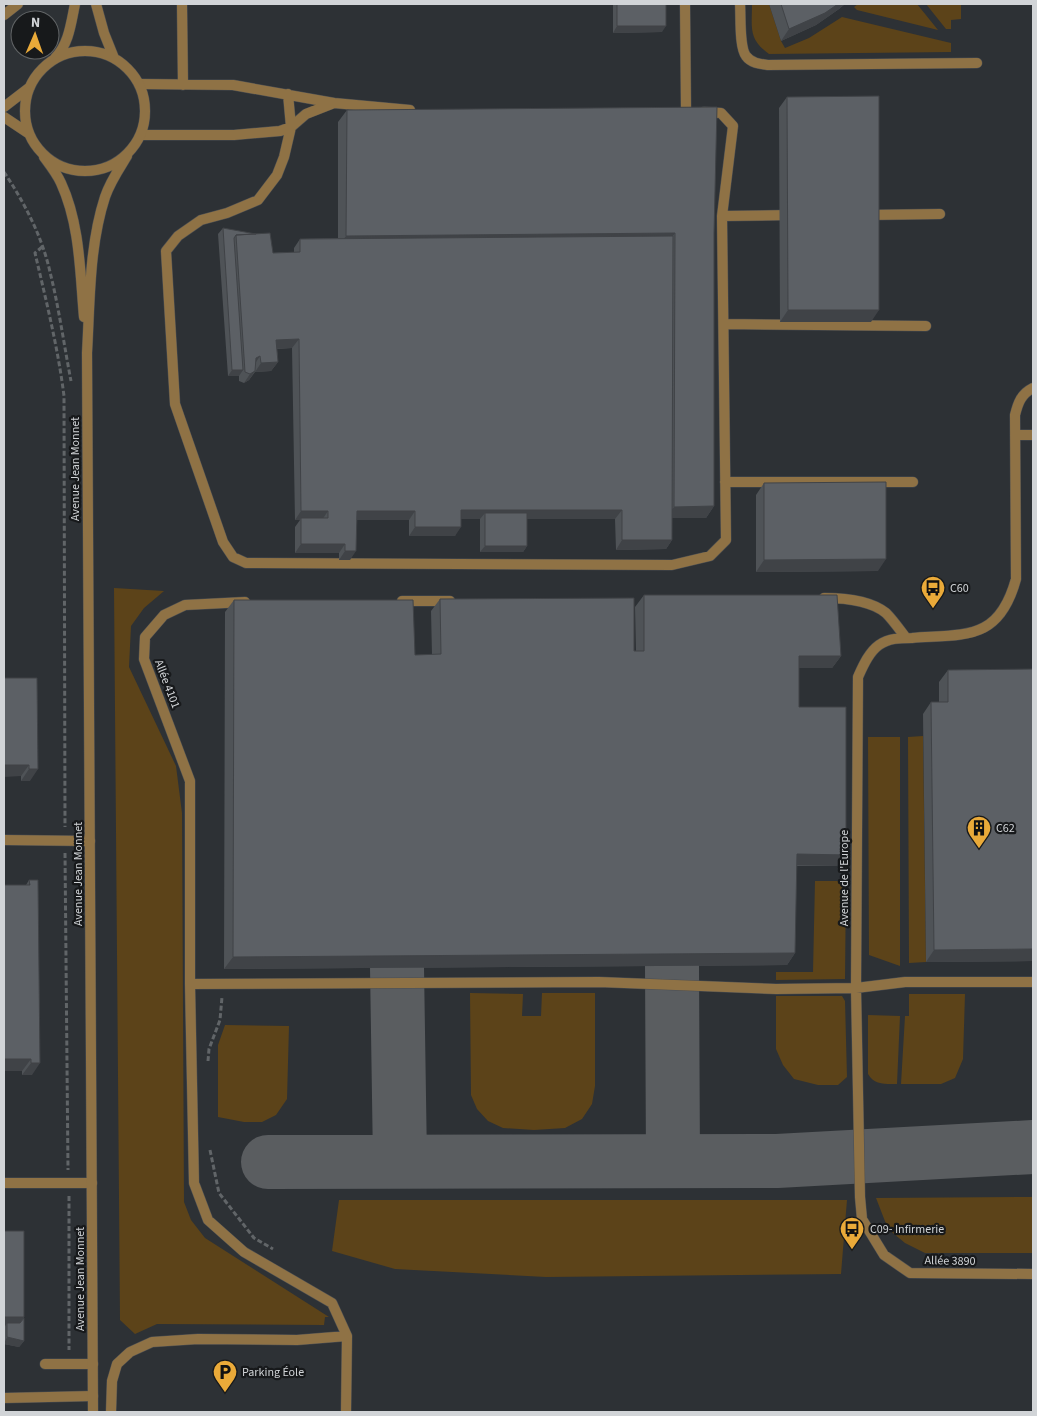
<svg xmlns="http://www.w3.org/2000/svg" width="1037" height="1416" viewBox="0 0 1037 1416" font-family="'Source Sans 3',sans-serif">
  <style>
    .green { fill: #5c4319 }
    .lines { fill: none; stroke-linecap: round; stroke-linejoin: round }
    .taxiway { stroke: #5a5d60; stroke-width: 54 }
    .service-casing { stroke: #4b4e52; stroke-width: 11 }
    .minor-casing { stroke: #4b4e52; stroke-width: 11 }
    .path { stroke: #616568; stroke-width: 3; stroke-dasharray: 5 2.5; stroke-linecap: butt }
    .service { stroke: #8f7245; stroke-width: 10 }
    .minor { stroke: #8f7245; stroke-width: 10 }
    .wall { fill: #4f5357 }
    .shaded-wall { fill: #404347 }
    .building { fill: #5c6065; stroke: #404347 }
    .labels { text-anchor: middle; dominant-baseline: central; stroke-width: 4.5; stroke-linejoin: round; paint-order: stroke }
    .street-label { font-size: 12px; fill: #d1d4d7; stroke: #17191b }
    .poi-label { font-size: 12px; fill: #d1d4d7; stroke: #17191b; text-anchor: start }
  </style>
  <rect width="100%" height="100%" fill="#2d3135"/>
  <path class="green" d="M752,4H769L781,41L785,48L809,38L842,17L951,43V52L769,54C748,39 752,28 752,4Z
    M858,4H917L938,30L857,10L854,7Z
    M926,4H961V19L951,20V29H946Z
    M114,588L164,591L144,608L131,626L129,667L176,766L182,813L184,1202L191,1220L205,1238L329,1317H325L324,1325L157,1324L135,1334L120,1320Z
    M923,736L926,962L909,963L908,737Z
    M868,737H900V966L869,955Z
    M815,881H846L845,979L776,980V972H813Z
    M470,993L523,994L522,1016H541L542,993H595V1086L592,1104L582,1119L565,1128L534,1130L503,1128L488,1121L477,1109L471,1095Z
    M909,994H965L963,1059L955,1078L941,1084H901L905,1016H909Z
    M776,996H842L845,1001L847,1077L838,1085H818L794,1079L783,1065L776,1049Z
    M868,1015L900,1016L897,1084C885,1084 874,1085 868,1074Z
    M225,1025L289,1026L287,1099L276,1115L262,1122H244L218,1117V1045Z
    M1033,1197V1253H925L905,1243L888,1229L876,1198Z
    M339,1200H847L841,1274L546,1277L395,1269L332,1251Z"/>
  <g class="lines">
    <path class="taxiway" d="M672,966L673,1161
      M397,967L400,1161
      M268,1162L777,1161L1033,1147"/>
    <defs>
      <path id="service" d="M182,4L183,85
        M685,4L686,110
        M740,4C741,16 739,47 746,56C751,63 760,64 768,65L977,63
        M4,15L18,4
        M140,84L233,85L334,103L306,114L291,127L280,131L234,135H142
        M288,94L291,127L284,157L277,175L258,200L227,213L201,220L178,236L166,251L175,404L223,542L233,557L246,563L672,565L710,556L726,540L722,216L733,126L721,113L704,112
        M334,103L410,110
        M866,215L940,214
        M722,216L791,215
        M724,324L926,326
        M1033,388C1021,394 1018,403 1015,415L1016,579C999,641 966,634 912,638C900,638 889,638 879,645C869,652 863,666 858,677L856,988L860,1197L862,1219L884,1255L910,1273L1033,1274
        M1015,435H1033
        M725,482H913
        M824,598C844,598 870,600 886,613C893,620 900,630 906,638
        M402,601H450
        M245,602L185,605L164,615L145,637L144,659L190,781V984L194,1183L208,1220L244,1252L332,1303L347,1336L346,1412
        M4,840L90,841
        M190,984L599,982L776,989L856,988L905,982H1033
        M4,1183H92
        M45,1364H93
        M4,1398L93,1396
        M111,1412L112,1381L117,1364L130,1352L152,1342L198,1339L297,1340L347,1336"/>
      <path id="minor" d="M96,4L104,33L114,58
        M25 111a60 60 0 1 1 120 0a60 60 0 1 1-120 0Z
        M55,58C69,44 71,23 75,4
        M4,107L30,87
        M4,117L28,133
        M44,157C50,165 57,174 61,183C80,224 80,272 84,317
        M93,1412L87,353C90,301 89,246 105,197C110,182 119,169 127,156"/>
    </defs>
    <use href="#service" class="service-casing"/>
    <use href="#minor" class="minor-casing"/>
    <path class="path" d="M4,172C24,202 42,236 50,272C59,308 64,345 71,381
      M42,247L35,253C46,300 58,348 64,396L65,827
      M65,853L68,1170
      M208,1061L209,1049L220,1020L222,997
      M210,1150L219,1193L254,1238L273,1249
      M69,1196V1350"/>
    <use href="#service" class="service"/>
    <use href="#minor" class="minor"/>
  </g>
  <path class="wall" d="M613,4H666L662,32L613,33Z
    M769,4H845L839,9L816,25L781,41Z
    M787,97L871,322H780L779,108Z
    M347,110L714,233V506L706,518H672V540L666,549L616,550L615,519H527V546L523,552H480V519H461L455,536H409V520H357L350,560H339V553H295V527L300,520H295L292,348L277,349L278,362L271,371L255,372L249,380L244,383L239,381V376H228L218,234L223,228L273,253L294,252V248L300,239L338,238V122Z
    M764,483L878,571L756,572V495Z
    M644,595L841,656L832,668H799V707L837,866H796L795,953L787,965L224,969L225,612L234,600L415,655H432L431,611L440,599L636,651L635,607Z
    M948,670L1033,961L926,962L923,714L931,702H939V682Z
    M37,678L30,781H21V776Z
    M29,880L32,1075H22V1071H4V885H26Z
    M4,1231L24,1318V1341L19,1347L4,1344Z"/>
  <path class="shaded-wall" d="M838,4H845L839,9L816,25L781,41L789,29Z
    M617,26H666L662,32L613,33Z
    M675,233L667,245L338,247L346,236Z
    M788,310H879L871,322H780Z
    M299,339L292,348L270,349L276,340Z
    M260,356L254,365L256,358Z
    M278,362L271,371L255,372L261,363Z
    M232,370H243L239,376H228Z
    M255,371L249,380L244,383L250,374Z
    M714,506L706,518H665L674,507Z
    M461,510H622L615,519H485V513L480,519H455Z
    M301,511H328L322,520L301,518L300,520H295Z
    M357,511H415L409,520H351Z
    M415,527H461L455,536H409Z
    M622,540H672L666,549L616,550Z
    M301,544H345L339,553H295Z
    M485,546H527L523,552H480Z
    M345,551H356L350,560H339Z
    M886,559L878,571L756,572L764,560Z
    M799,656H841L832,668H791Z
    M4,765H29L21,776L4,777Z
    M29,769H38L30,781H21Z
    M797,854L846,855L837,866L788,865Z
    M1033,949V961L926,962L934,950Z
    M795,953L787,965L224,969L233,957Z
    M4,1059H31L22,1071H4Z
    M31,1063H40L32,1075H22Z
    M4,1317H24L16,1329L7,1323L4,1328Z
    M7,1337L24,1341L19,1347L4,1344Z"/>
  <path class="building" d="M617,4H666V26H617Z
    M781,4H838L825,13L789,29Z
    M879,96V310H788L787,97Z
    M717,107L714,233V506L674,507L675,233L346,236L347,110Z
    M223,228L256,234L236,235L234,238L243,370H232Z
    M270,233L273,253L300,252V239L673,236L672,540H622V510H461V527H415V511H357L356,551H345V544H301V518H328V511H301L299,339L276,340L278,362L261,363L260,356L256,358L255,371L250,374L245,372L236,235Z
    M886,482V559L764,560V483Z
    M485,513H527V546H485Z
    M644,595H837L841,656H799V707H846V855L797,854L795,953L233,957L234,600H413L415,655L441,654L440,599L634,598V651H644Z
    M1033,669V949L934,950L931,702H948V670Z
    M4,678H37L38,769H29V765H4Z
    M29,880H38L40,1063H31V1059H4V885H30Z
    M4,1231H24V1317H4Z
    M24,1318V1341L7,1337V1323H20Z"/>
  <defs>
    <symbol id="bus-pin" viewBox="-11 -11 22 30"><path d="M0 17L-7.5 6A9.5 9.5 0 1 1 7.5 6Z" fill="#eaaa39" stroke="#17191b"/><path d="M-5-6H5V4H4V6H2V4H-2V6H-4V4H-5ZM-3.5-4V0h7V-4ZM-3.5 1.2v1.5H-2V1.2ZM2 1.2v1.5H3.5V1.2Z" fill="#111"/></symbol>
    <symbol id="building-pin" viewBox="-11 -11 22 30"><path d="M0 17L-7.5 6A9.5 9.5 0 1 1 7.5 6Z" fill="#eaaa39" stroke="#17191b"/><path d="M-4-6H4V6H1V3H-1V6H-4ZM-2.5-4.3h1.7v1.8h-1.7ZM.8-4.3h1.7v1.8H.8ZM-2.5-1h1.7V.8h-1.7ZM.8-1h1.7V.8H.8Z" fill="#111"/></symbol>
    <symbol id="parking-pin" viewBox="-11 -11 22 30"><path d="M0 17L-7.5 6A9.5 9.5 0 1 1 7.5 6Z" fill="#eaaa39" stroke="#17191b"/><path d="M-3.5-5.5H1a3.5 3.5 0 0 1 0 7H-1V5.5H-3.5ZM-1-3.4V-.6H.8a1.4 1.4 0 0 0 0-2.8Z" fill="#111"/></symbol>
  </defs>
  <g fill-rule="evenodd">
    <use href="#bus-pin" x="919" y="574" width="28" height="38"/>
    <use href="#building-pin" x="965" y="814" width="28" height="38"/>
    <use href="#bus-pin" x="838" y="1215" width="28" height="38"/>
    <use href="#parking-pin" x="211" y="1358" width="28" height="38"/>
  </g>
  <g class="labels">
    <g class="street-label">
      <text transform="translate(75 469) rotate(-90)">Avenue Jean Monnet</text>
      <text transform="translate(167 684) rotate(69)">Allée 4101</text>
      <text transform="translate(78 874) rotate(-90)">Avenue Jean Monnet</text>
      <text transform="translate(844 878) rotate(-90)">Avenue de l'Europe</text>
      <text transform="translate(950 1261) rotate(1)">Allée 3890</text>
      <text transform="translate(80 1279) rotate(-90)">Avenue Jean Monnet</text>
    </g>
    <g class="poi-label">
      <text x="950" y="588">C60</text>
      <text x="996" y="828">C62</text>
      <text x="870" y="1229">C09- Infirmerie</text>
      <text x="242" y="1372">Parking Éole</text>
    </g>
  </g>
  <rect width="1037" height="1416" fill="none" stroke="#d1d4d7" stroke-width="10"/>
  <g transform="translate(35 35) rotate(2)"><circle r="24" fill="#17191b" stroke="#616466"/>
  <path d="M0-4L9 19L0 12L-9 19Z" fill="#eaaa39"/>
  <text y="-8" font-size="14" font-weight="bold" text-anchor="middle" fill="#d1d4d7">N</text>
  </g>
</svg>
